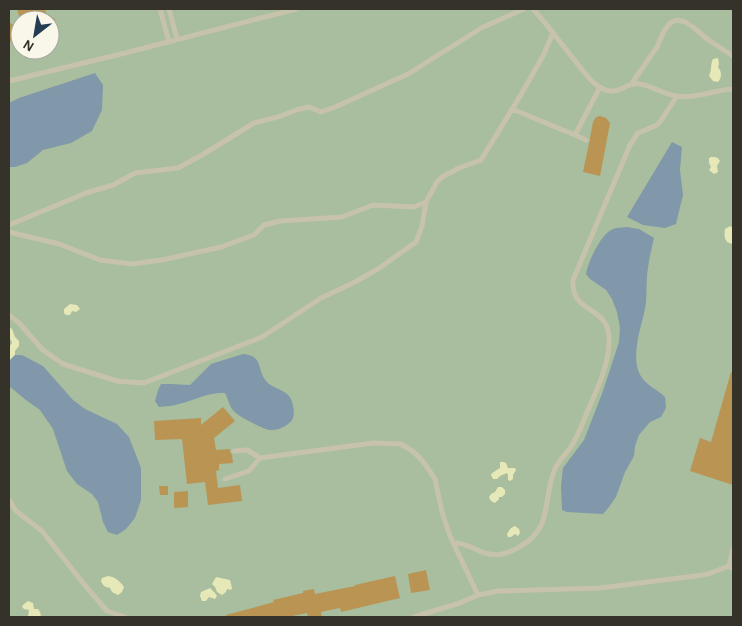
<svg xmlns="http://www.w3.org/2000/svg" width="742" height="626" viewBox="0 0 742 626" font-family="'Alegreya Sans',sans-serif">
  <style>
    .green { fill: #a8be9f; fill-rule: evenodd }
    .sand { fill: #e6e8b8 }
    .water { fill: #8098aa }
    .building { fill: #ba9452 }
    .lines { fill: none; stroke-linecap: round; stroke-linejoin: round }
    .lane { stroke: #c7c3ab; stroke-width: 5 }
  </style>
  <rect width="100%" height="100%" fill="#f0eede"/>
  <path class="green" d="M9,9H733V617H9ZM20,20H50V50H20Z"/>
  <path class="sand" d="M718,58L719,64L718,67C722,72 722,77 718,82L713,81L709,76C712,70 710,65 713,59Z
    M711,157C716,157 718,157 720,161L717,166L718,172L714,174L709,170L711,167L709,163V158Z
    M730,226L733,228V244C724,243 724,237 725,229Z
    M70,304L77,305L80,309L76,312L72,311L70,315H66L64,313V309Z
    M9,327L12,329L15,337L19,341V346L15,351V355L9,361V347L12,343L11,340L9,338Z
    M500,462H503L506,463L508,468H515L516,470L513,475V479L510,481L508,480V475L507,473L500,476L497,479H493L491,475L492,473L500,468Z
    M498,487H502L505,490V494L502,497H499V499L495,503L491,501L489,497L491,494L495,492Z
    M515,526L519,529L520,533L518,536L515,534L511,537H508L507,534C509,530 511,527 515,526Z
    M108,576C115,577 120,581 124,587L122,592L118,595L112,592L110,588C105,587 103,586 101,581L102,578Z
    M216,577L230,580L232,588L231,590L227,589L226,592L222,595L217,592L215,587L212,584Z
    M210,588L215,593L217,596L215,599L209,597L206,601H202L200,596L201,592Z
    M28,601L33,603L34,609H38L40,612L41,615L39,617L36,616L34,617H28L29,610L24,609L22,607L23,605Z"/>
  <path class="water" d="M95,73L103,85L102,110L92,131L71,143L43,150L27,163L15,167H9V103L19,98Z
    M672,142L682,147L680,170L683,195L676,224L665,228L643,225L627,217Z
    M627,227L639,229L654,238C652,248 649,258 648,268C646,279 647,291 646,303C643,324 628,358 642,378C648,386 658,390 665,397L666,408L661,417L650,422L639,435L635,446L634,456L625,472L616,497L609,507L603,514L567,512L562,510L561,486L563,468L584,440L603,391L619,342L620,328L617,312L612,299L606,290L590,279L586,274C588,262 600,236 611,230C616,227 621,228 627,227Z
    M243,354C264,356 256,369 266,381C272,389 286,389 291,399C293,404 295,412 293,418C290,425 278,431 270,430C265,430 240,417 236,413C229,408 229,400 225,393C208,392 195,400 179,404C173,406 166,406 159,407L155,401L158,390L161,384H171L190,385L211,364Z
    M15,355H22L43,366L73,400L85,409L117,424L129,437L141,468V500L135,518L126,529L117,535L108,532L103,522L98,502L92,494L77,484L67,471L53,429L40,410L26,400L9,386V361Z"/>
  <path class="building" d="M17,9H45L46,13L56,20H20Z
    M9,22L20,30V39L9,42Z
    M600,116L606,118L610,123L600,176L583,172L589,143L590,141V138L593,122L596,117Z
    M731,372H733V485L690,471L700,438L711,442Z
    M223,407L235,421L214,438L216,450L230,449V452L232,455L233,463L219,464V470L216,471L218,488L240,485L242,501L208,505L205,482L187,484L182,439L155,440L154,421L201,418V425Z
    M159,486H168V495H160Z
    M188,491V507L174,508V492Z
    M426,570L430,590L411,593L408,574Z
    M395,576L400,598L341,612L340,608L321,612L322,617H308L307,613L288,617H226V615L274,602L273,600L303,593V591L314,589L315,594L355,586V585Z"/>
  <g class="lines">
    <path class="lane" d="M160,9L169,42
      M169,9L177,39
      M533,9C547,24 559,41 572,57C579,65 586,76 594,83C599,87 605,91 611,91C623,92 626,82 640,84C652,86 663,94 676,96C696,99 714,90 733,89
      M9,81L125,53L296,9
      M632,83L657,47L664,31L670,23L677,20L685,22L693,27L707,39L733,56
      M512,109L575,135L600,87
      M575,135L586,140
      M9,225L86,193L113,185L135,173L178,168L202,155L254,123L281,116L296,110L309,107L321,112L333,108L408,74L483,27L524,9
      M9,232L59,244L100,260L132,264L162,260L221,247L254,235L264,225L280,221L342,217L373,205L414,207L426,202L437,182L442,177L459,168L481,160L522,93L544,54L553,33
      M9,315L19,323L43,350L63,364L117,381L144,383L262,337L321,298L353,283L378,269L416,242L422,226L426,202
      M234,451L247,450L260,458L373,443L401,444L411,450L417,455L425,464L435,479L442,512L450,536L478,595
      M225,479L249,471L260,458
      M9,500L16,511L42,531L83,583L107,611L125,617
      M453,543C461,542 468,546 475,549C492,558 505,556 521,546C554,527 542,498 555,469C559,460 567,453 572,445C579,434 583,422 588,410C598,387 610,363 609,337C607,304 571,315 573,280L630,145L638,133L657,125L662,119L677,96
      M729,566L733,549
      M414,617L460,603L478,595L498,591L569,589L600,588L695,576L708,574L729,566L733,569"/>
  </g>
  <rect width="742" height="626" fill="none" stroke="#353229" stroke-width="20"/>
  <g transform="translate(35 35) rotate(211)"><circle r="24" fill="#f8f7ea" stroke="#aaa89d"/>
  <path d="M0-4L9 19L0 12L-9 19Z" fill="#233d53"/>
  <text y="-8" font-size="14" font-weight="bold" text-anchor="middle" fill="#353229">N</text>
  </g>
</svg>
